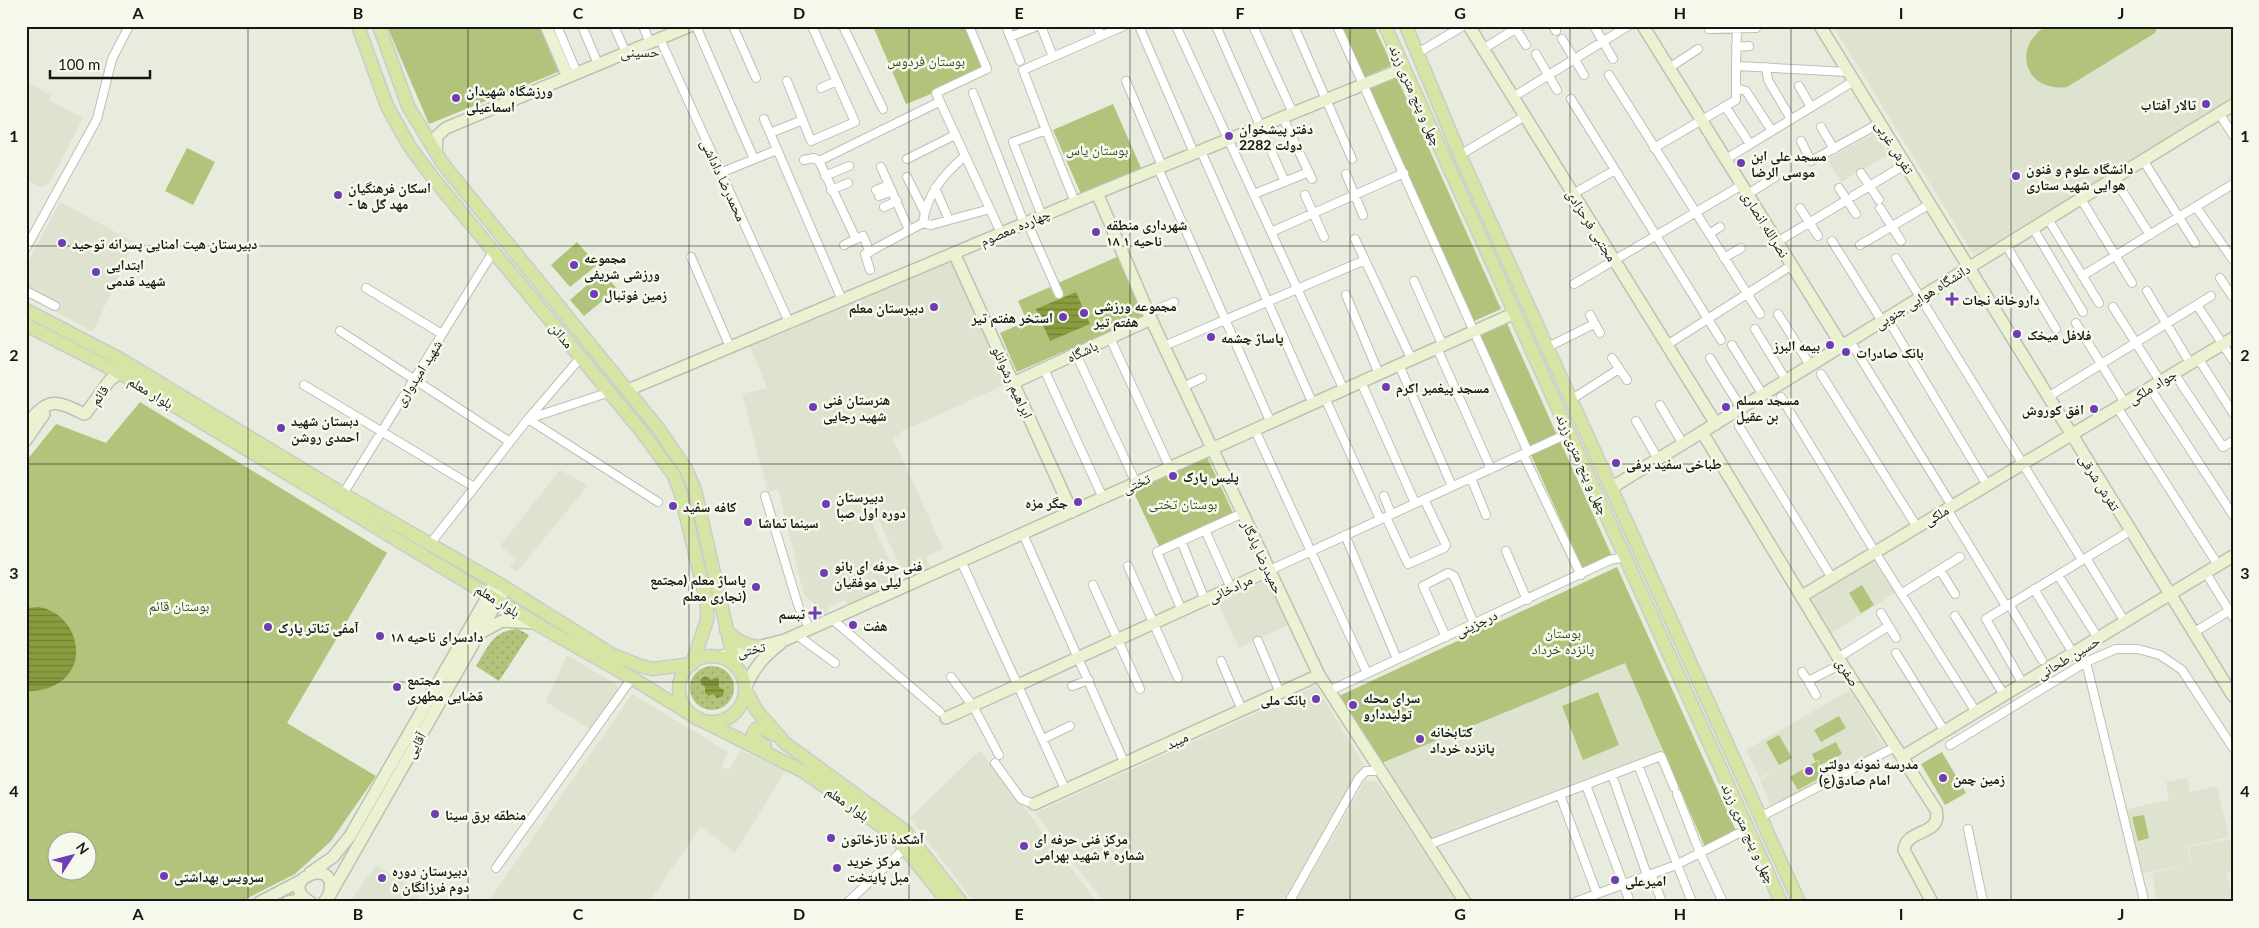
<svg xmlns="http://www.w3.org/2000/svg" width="2259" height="928" viewBox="0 0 2259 928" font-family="Lato,'Noto Naskh Arabic',sans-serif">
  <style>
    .built { fill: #dde3ce }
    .grass { fill: url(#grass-dots) }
    .green { fill: #b2c37b; fill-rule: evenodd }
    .water { fill: url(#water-rules) }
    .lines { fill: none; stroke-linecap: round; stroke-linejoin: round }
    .street-casing { stroke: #bdc1b4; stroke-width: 10 }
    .secondary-casing { stroke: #bdc1b4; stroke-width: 14 }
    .primary-casing { stroke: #cccccb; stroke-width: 15 }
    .street { stroke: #fff; stroke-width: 8 }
    .secondary { stroke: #eaf2d2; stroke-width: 11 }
    .primary { stroke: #d6e4a4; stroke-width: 12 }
    .grid { fill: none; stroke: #161713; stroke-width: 1; stroke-opacity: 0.55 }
    .poi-dot { fill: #703cb3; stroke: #f5f9eb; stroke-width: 2 }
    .labels { text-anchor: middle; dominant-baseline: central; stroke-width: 5; stroke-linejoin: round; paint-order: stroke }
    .park-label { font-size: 14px; fill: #3d461e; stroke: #f5f9eb }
    .poi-label { font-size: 14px; font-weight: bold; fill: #161713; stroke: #f5f9eb; text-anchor: start }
    .street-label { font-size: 14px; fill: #161713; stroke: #f5f9eb }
    .neighbourhood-label { font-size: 15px; fill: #2e3126; stroke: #f5f9eb }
    .neatline { fill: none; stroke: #161713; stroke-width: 2 }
    .grid-label { font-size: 16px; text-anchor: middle; font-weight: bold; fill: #161713 }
  </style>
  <defs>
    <pattern id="grass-dots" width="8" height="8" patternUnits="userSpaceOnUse" patternTransform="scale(1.25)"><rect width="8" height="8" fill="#b2c37b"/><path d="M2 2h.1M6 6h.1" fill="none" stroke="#98a769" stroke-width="1.8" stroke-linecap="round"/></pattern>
    <pattern id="water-rules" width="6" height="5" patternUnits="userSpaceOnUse" patternTransform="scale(1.25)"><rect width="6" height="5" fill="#899d3e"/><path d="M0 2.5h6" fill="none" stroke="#6f7f33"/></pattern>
  </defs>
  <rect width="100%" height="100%" fill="#e8ecde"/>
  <path class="built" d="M1833,26H2233V100L1977,253L1972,252Z
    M26,82L51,95L49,100L83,118L49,184L41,187L26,180Z
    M1875,133L1888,155L1841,182L1827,159Z
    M60,202L134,242L93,332L55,311L58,303L26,287V266Z
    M954,259L1009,383L900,432L901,435L893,438L943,549L926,557L931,568L906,579L878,519L872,523L900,583L848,605L845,600L830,606L826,614L804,595L778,489L768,492L742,394L767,388L750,346Z
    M560,470L588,485L517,572L510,567L516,559L500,546Z
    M1876,559L1897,592L1830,634L1809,599Z
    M1267,580L1289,625L1239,648L1218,603Z
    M567,655L617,685L619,691L592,730L546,702Z
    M1625,663L1664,750L1429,842L1379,764Z
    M1316,686L1364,765L1282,902H1104L1035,813Z
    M1850,690L1885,748L1772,809L1760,780L1784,765L1760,778L1746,750Z
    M632,694L728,752L722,767L729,770L740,750L786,770L735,853L701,826L649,902H488Z
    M980,750L1097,902H974L910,818Z
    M2187,778L2190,792L2217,786L2229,837L2188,846L2190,863L2141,874L2127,809L2169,800L2166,782Z
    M1365,781H1377L1457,902H1295Z
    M2229,839L2233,851V870L2226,872L2233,902H2157L2152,873L2191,863L2189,847Z
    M376,865L418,891L419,902H350Z"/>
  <path class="grass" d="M518,629L529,635L499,681L476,666C488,647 493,630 518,629Z
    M690 688a22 22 0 1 1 44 0a22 22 0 1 1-44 0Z"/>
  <path class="green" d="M387,26H539L558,72L429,124Z
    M873,26H965L983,73L906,104Z
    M1339,26H1374L1392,65L1362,78Z
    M2046,26H2157L2155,33L2067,87C2027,93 2010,49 2046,26Z
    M1395,73L1501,309L1472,322L1368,88Z
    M1113,104L1141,168L1081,194L1053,130Z
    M187,148L215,162L193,205L165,191Z
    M577,242L597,265L570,287L551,265Z
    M1119,256L1145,316L1017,372L1000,333L1027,321L1018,301L1050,287L1055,298L1063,295L1058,283Z
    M603,271L617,289L584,316L570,300Z
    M1506,321L1557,435L1528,448L1477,334Z
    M140,402L387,553L287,723L376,776L331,841L295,874L240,902H26V461L56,424L106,443ZM58,840H88V870H58Z
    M1560,441L1612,556L1583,569L1531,455Z
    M1207,457L1234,515L1160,548L1133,491Z
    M1617,567L1737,833L1705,847L1625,663L1379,764L1339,696Z
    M1862,585L1874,605L1861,613L1849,593Z
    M1598,692L1619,745L1583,760L1562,706Z
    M1839,716L1846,728L1821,742L1814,730Z
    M1779,735L1792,758L1779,765L1766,742Z
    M1836,742L1842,754L1820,765L1818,760L1815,761L1812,754Z
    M1942,752L1966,793L1945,805L1921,764Z
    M1817,761L1825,775L1798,790L1790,777Z
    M2144,815L2149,838L2138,841L2132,817Z"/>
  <path class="water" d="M1076,292L1090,324L1050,341L1036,309Z
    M39,607C78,614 92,668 53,686C45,690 36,691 26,691V608Z
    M705,676L711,680L715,678L719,679V687L724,690L723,696L717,698L713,694L709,696L705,693V687L701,684L700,680Z"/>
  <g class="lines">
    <defs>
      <path id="street" d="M557,26L577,73
        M582,26L598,64
        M614,26L626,53
        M643,26L650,43
        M696,26L754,159
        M733,26L756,78
        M843,26L883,109
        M969,26L987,69L936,93L1001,233
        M1006,26L1020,61
        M1041,26L1053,57
        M1097,26L1101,36
        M1139,26L1194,153
        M1176,26L1344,390
        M1216,26L1285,182
        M1253,26L1293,113
        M1294,26L1352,159
        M1337,26L1528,452
        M1514,26L1526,45
        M1553,26L1556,31
        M1594,26L1613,59
        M1709,29L1756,28
        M1010,37L1037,26
        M660,39L789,322
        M1562,39L1584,75
        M1736,47L1749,46
        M1483,49L1520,26
        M1418,53L1463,26
        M1536,54L1557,90
        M1736,66L1737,26
        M1766,67L1768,80L1791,119
        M1669,68L1698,49
        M1609,75L1760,314
        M787,81L811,141L855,122L812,26
        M1126,81L1162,166
        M1799,86L1811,107
        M821,88L837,81
        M1736,88L1746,91L1772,131
        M973,93L1024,223
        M1513,97L1628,26
        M1571,99L1721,340
        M1725,106L1750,144
        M2219,113L2233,135
        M1283,118L1312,179
        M764,119L842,300
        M1821,127L1834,149
        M1046,130L1023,70L1124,26
        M770,133L803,120
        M1801,141L1811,161L1880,123
        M1654,148L1736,100V66L1848,72
        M1201,151L1313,404
        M1460,155L1525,116
        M907,159L955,135
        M1726,159L1854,81
        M804,160L814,158L819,161
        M2143,160L2195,243
        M819,161L939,102
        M819,161L856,239L863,236L870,252
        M881,167L909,230
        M1158,168L1271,423
        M720,173L777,150
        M1861,173L1879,200
        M1346,174L1363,215
        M825,176L849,166
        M907,177L924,211
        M2114,178L2150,235
        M935,188L949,220
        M1839,188L1856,214
        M831,190L848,183
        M876,190L889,185
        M1254,194L1309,172
        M1573,194L1615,170
        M1748,194L1775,177
        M1305,195L1324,237
        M879,196L892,191
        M1853,196L1906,164
        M2081,199L2132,283
        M884,207L897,201
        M2196,207L2233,260
        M1800,208L1818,236
        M1880,208L1901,241
        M1042,216L1013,142L1046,130L1075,202
        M2048,219L2099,303
        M1027,222L1059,294
        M923,223C926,195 944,174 965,156
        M2033,228L2083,312
        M1271,232L1404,173
        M1709,234L1720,227
        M1355,239L1412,360
        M1832,241L1882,321
        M1777,242L1847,200
        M844,245L856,239
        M1860,245L1930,204
        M2006,245L2056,329
        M26,248L97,119L112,59L129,26
        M691,257L730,347
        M1724,258L1741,248
        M1896,258L2082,560
        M870,270L865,254L923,223L931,225L990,209
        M2082,276L2233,184
        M2220,278L2232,296
        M1414,281L1443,346
        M1574,284L1742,185
        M366,288L442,334
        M26,291L55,306
        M2147,291L2190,363
        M1346,295L1379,374
        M2197,305L2233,360
        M2113,307L2160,381
        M1149,313L1174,302
        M1778,314L1810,365
        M1590,315L1600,333
        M1887,318L1987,485
        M2076,323L2125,403
        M1755,329L1786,380
        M340,331L510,442
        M1110,338L1170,468
        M1850,341L1952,506
        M1667,345L1792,265
        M1732,345L1763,395
        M1164,346L1365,260
        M1548,347L1594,324
        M1437,348L1491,469
        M1076,354L1136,483
        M1612,358L1627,380
        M1710,358L1741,408
        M2198,358L2233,413
        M1399,365L1452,486
        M1044,369L1103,498
        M2174,373L2223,447L2233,441
        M1821,374L1917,527
        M1361,382L1415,503
        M304,385L474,487
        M1183,387L1202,378
        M2150,388L2233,515
        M1781,397L1875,552L1976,712
        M2048,397L2211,296
        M1325,398L1380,519
        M1572,399L1619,369
        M1660,405L1683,444
        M2117,407L2218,565
        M528,419L658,502
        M528,419L610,392
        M1636,421L1658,459
        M1739,426L1832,578
        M1255,430L1367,673
        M1523,454L1581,575
        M1471,478L1486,515
        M343,494L493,252
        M765,496L799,608L810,629
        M1384,496L1391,514
        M1947,509L2006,606
        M1386,517L1408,564L1444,548L1446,545L1424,499
        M1205,530L1231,588
        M1023,534L1125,764
        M1345,535L1397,659
        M1181,541L1205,600
        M430,544L528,419L581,357
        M1506,551L1527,600
        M2086,558L2125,622
        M961,561L1066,791
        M1128,566L1178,678
        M1270,570L1569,433
        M1940,570L1955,594
        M2206,573L2233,617
        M2058,575L2098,638
        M1093,585L1140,689
        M2034,589L2073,653
        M1901,594L1960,557
        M2009,604L2042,660
        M1182,611L1157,552L1243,513
        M1881,613L1896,638
        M1955,616L2004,695
        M832,619L940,712
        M2193,633L2232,609
        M797,635L835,663
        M1446,637L1423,586L1448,573L1454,576L1474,624
        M1258,641L1280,693
        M1896,653L1945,732
        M1839,657L1889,626
        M1221,661L1242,710
        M2086,662L2144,900
        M1802,672L1808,681L1842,664
        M951,677L973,706L999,755
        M1808,681L1816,695
        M2023,684L1986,619L2130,531
        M1072,686L1089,680
        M1329,691L1610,560L1625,557
        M1043,739L1070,726
        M1950,745L2086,662L2116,649H2138L2160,655L2182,670L2233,748
        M995,763L1021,799L1034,804
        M1638,765L1692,902
        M1612,775L1647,875
        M1586,785L1630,902
        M1677,794L1700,853L1723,902
        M1560,795L1597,894
        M1760,817L1895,747
        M1968,829L1983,902
        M1428,845L1661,756L1674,787
        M496,868L632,678
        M1651,874L1662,902
        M848,902L906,847
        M1289,902L1359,778L1366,771H1379
        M1575,902L1676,865L1747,829"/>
      <path id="secondary" d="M546,26L568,77
        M1469,26L1716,424
        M1643,26L1842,346
        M1820,26L2233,696
        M436,153L437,136L446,128L690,26
        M1097,193L1151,319L1319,675L1465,902
        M954,253L1072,512
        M1013,383L1151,319
        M628,390L1097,193L1404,68
        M26,425C48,398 54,399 84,414L86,413L110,380L120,373
        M1702,432L1842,664L1936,810C1943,836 1906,828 1904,850L1932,902
        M26,440L44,414
        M1611,488L2233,105
        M1802,596L2233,338
        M482,632L502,621L535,623
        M718,657L785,640L1515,313
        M745,689C753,669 763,657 780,644
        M946,718L1270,570
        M1902,757L2233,556
        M1034,804L1319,675
        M310,873L333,857L350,836L496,582
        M260,902L302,880
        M288,902L305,899V902
        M310,902C273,880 341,854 329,894
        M324,902L331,893L505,588"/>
      <path id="primary" d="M379,26L408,106L443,164L658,428L686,469L695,490L735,665
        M1385,26L1781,902
        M1406,26L1460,155L1799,902
        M26,310L120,359L343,494L501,585L613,655L641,666L652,669L692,664L707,620V603L680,491L673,474L642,432L433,178L410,147L387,106L358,26
        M26,325L120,373L535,623L632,678L695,717L804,772L894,835L948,902
        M726,630C735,640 745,646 759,647
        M679 689a33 33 0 1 1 66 0a33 33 0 1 1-66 0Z
        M745,689L757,711L785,743L905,831L961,902
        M765,746L755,739L753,734L756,729L761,728L776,735"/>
    </defs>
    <use href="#street" class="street-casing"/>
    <use href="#secondary" class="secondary-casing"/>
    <use href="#primary" class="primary-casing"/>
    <use href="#street" class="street"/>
    <use href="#secondary" class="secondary"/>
    <use href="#primary" class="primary"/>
  </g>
  <path class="grid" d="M248,26V902M468,26V902M689,26V902M909,26V902M1130,26V902M1350,26V902M1570,26V902M1791,26V902M2011,26V902M26,246H2233M26,464H2233M26,682H2233"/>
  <g class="poi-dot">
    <circle cx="456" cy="98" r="5"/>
    <circle cx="2206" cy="104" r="5"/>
    <circle cx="1229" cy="136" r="5"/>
    <circle cx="1741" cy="163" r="5"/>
    <circle cx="2016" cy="176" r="5"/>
    <circle cx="338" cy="195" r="5"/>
    <circle cx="1096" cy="232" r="5"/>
    <circle cx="62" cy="243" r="5"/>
    <circle cx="574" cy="265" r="5"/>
    <circle cx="96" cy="272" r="5"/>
    <circle cx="594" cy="294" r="5"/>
    <path d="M1949.5 291.5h5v5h5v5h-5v5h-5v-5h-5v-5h5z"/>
    <circle cx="934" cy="307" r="5"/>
    <circle cx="1084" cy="313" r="5"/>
    <circle cx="1063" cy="317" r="5"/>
    <circle cx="2017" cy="334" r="5"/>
    <circle cx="1211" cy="337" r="5"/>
    <circle cx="1830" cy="345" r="5"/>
    <circle cx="1846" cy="352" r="5"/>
    <circle cx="1386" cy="387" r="5"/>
    <circle cx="813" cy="407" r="5"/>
    <circle cx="1726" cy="407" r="5"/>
    <circle cx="2094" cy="409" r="5"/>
    <circle cx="281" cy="428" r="5"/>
    <circle cx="1616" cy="463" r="5"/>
    <circle cx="1173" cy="476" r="5"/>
    <circle cx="1078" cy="502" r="5"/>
    <circle cx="826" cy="504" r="5"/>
    <circle cx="673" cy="506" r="5"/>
    <circle cx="748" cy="522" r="5"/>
    <circle cx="824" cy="573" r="5"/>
    <circle cx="756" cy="587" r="5"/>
    <path d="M812.5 605.5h5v5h5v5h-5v5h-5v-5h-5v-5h5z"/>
    <circle cx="853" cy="625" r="5"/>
    <circle cx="268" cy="627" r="5"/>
    <circle cx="380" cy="636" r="5"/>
    <circle cx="397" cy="687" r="5"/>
    <circle cx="1316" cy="699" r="5"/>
    <circle cx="1353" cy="705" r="5"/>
    <circle cx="1420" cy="739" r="5"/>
    <circle cx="1809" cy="771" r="5"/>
    <circle cx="1943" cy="778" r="5"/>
    <circle cx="435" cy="814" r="5"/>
    <circle cx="831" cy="838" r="5"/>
    <circle cx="1024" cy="846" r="5"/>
    <circle cx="837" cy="868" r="5"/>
    <circle cx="164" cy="876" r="5"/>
    <circle cx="382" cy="878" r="5"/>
    <circle cx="1615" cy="880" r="5"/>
  </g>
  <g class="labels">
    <g class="park-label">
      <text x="926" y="60">بوستان فردوس</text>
      <text x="1097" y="149">بوستان یاس</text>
      <text x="1183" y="503">بوستان تختی</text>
      <text x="179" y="605">بوستان قائم</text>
      <text x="1563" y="632">بوستان<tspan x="1563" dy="16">پانزده خرداد</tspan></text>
    </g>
    <g class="poi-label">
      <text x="466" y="90">ورزشگاه شهیدان<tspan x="466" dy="16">اسماعیلی</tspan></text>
      <text x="2196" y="104" text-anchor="end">تالار آفتاب</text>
      <text x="1239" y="128">دفتر پیشخوان<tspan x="1239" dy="16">دولت 2282</tspan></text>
      <text x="1751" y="155">مسجد علی ابن<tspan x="1751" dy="16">موسی الرضا</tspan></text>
      <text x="2026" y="168">دانشگاه علوم و فنون<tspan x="2026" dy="16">هوایی شهید ستاری</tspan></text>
      <text x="348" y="187">اسکان فرهنگیان<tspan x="348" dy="16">- مهد گل ها</tspan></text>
      <text x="1106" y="224">شهرداری منطقه<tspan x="1106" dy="16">۱۸ ناحیه ۱</tspan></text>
      <text x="72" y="243">دبیرستان هیت امنایی پسرانه توحید</text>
      <text x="584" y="257">مجموعه<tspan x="584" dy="16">ورزشی شریفی</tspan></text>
      <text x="106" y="264">ابتدایی<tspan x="106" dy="16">شهید قدمی</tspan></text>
      <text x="604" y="294">زمین فوتبال</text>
      <text x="1962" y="299">داروخانه نجات</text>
      <text x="1094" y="305">مجموعه ورزشی<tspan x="1094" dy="16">هفتم تیر</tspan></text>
      <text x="924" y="307" text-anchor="end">دبیرستان معلم</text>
      <text x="1053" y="317" text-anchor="end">استخر هفتم تیر</text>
      <text x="2027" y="334">فلافل میخک</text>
      <text x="1221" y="337">پاساژ چشمه</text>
      <text x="1820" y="345" text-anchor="end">بیمه البرز</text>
      <text x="1856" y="352">بانک صادرات</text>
      <text x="1396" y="387">مسجد پیغمبر اکرم</text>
      <text x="823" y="399">هنرستان فنی<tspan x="823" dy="16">شهید رجایی</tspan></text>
      <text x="1736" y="399">مسجد مسلم<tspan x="1736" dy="16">بن عقیل</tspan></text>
      <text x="2084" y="409" text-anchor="end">افق کوروش</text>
      <text x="291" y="420">دبستان شهید<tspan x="291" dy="16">احمدی روشن</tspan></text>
      <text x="1626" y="463">طباخی سفید برفی</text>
      <text x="1183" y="476">پلیس پارک</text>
      <text x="836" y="496">دبیرستان<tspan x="836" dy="16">دوره اول صبا</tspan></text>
      <text x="1068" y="502" text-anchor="end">جگر مزه</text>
      <text x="683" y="506">کافه سفید</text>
      <text x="758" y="522">سینما تماشا</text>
      <text x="834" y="565">فنی حرفه ای بانو<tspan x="834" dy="16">لیلی موفقیان</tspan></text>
      <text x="746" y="579" text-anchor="end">پاساژ معلم (مجتمع<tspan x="746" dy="16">تجاری معلم)</tspan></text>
      <text x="805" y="613" text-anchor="end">تبسم</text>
      <text x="863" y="625">هفت</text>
      <text x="278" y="627">آمفی تئاتر پارک</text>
      <text x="390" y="636">دادسرای ناحیه ۱۸</text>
      <text x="407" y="679">مجتمع<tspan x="407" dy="16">قضایی مطهری</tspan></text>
      <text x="1363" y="697">سرای محله<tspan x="1363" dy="16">تولیددارو</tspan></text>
      <text x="1306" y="699" text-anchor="end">بانک ملی</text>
      <text x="1430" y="731">کتابخانه<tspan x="1430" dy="16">پانزده خرداد</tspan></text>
      <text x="1819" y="763">مدرسه نمونه دولتی<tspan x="1819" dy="16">امام صادق(ع)</tspan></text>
      <text x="1953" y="778">زمین چمن</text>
      <text x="445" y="814">منطقه برق سینا</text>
      <text x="841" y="838">آشکدهٔ نازخاتون</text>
      <text x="1034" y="838">مرکز فنی حرفه ای<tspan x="1034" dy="16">شماره ۴ شهید بهرامی</tspan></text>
      <text x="847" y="860">مرکز خرید<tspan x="847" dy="16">مبل پایتخت</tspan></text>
      <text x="392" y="870">دبیرستان دوره<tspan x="392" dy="16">دوم فرزانگان ۵</tspan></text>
      <text x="174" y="876">سرویس بهداشتی</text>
      <text x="1625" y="880">امیرعلی</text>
    </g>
    <g class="street-label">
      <text transform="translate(1416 95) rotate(66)">چهل و پنج متری زرند</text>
      <text transform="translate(1895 147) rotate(58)">تفرش غربی</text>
      <text transform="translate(724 180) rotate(65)">محمدرضا داداشی</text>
      <text transform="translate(1766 224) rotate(58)">نصرالله انصاری</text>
      <text transform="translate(1592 225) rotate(58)">مجتبی فرحزادی</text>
      <text transform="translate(1015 227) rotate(-23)">چهارده معصوم</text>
      <text transform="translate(1922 296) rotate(-32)">دانشگاه هوایی جنوبی</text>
      <text transform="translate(562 335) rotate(50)">مدائن</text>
      <text transform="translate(1082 351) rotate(-25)">باشگاه</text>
      <text transform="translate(418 373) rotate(-58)">شهيد امیدواری</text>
      <text transform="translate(1013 382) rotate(65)">ابراهیم رشوانلو</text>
      <text transform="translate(2152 386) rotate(-31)">جواد ملکی</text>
      <text transform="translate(151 392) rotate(31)">بلوار معلم</text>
      <text transform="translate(99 395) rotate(-55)">قائم</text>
      <text transform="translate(1583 464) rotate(66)">چهل و پنج متری زرند</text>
      <text transform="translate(2100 482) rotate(58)">تفرش شرقی</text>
      <text transform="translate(1136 483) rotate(-24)">تختی</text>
      <text transform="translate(1936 515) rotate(-31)">ملکی</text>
      <text transform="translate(1263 557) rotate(65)">حمیدرضا یادگار</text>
      <text transform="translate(1230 588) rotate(-25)">مرادخانی</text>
      <text transform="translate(498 600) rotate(32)">بلوار معلم</text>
      <text transform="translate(1476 623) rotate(-25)">درجزینی</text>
      <text transform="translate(751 649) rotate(-13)">تختی</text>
      <text transform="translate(2068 657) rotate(-31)">حسین طحانی</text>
      <text transform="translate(1848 672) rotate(58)">صفری</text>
      <text transform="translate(1177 740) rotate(-25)">میبد</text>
      <text transform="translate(415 745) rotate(-60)">آقایی</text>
      <text transform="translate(848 803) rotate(35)">بلوار معلم</text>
      <text transform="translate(1749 833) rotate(65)">چهل و پنج متری زرند</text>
    </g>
    <g class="neighbourhood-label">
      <text x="640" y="51">حسینی</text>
    </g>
  </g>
  <rect width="2259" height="928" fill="none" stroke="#f5f9eb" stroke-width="55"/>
  <g transform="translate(72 856) rotate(54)"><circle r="24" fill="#f5f9eb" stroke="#9c9f95"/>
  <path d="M0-4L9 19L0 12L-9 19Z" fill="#703cb3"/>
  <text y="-8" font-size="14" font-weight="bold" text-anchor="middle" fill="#161713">N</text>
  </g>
  <path d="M50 70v8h100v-8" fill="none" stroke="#161713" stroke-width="2.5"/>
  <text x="58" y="70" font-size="15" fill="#161713" stroke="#f5f9eb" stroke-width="4" paint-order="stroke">100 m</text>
  <rect x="28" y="28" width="2204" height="872" class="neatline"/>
  <g class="grid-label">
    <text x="138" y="19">A</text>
    <text x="358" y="19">B</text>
    <text x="578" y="19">C</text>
    <text x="799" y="19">D</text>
    <text x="1019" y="19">E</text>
    <text x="1240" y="19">F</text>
    <text x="1460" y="19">G</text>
    <text x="1680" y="19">H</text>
    <text x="1901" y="19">I</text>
    <text x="2121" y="19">J</text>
    <text x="14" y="142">1</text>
    <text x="2245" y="142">1</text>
    <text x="14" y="361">2</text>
    <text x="2245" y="361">2</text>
    <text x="14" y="579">3</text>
    <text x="2245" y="579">3</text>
    <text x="14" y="797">4</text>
    <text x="2245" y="797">4</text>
    <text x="138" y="920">A</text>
    <text x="358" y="920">B</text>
    <text x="578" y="920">C</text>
    <text x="799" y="920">D</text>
    <text x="1019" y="920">E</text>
    <text x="1240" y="920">F</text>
    <text x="1460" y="920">G</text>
    <text x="1680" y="920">H</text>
    <text x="1901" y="920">I</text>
    <text x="2121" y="920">J</text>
  </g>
</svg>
